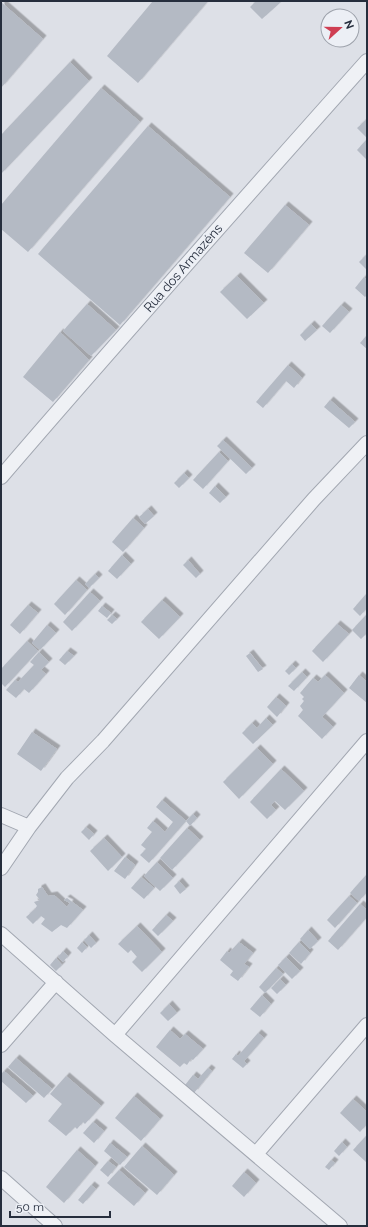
<svg xmlns="http://www.w3.org/2000/svg" width="368" height="1227" viewBox="0 0 368 1227" font-family="Raleway,sans-serif">
  <style>
    .building { fill: #b4bac4; filter: url(#shadow) }
    .lines { fill: none; stroke-linecap: round; stroke-linejoin: round }
    .minor-casing { stroke: #a2a7b1; stroke-width: 16 }
    .minor { stroke: #eff1f5; stroke-width: 14 }
    .labels { text-anchor: middle; dominant-baseline: central; stroke-width: 4; stroke-linejoin: round; paint-order: stroke }
    .street-label { font-size: 13px; fill: #262e3d; stroke: #eceff5 }
  </style>
  <defs>
    <filter id="shadow"><feDropShadow dx="3.5" dy="-3.5" stdDeviation="0" flood-color="#0004"/></filter>
  </defs>
  <rect width="100%" height="100%" fill="#dde0e7"/>
  <path class="building" d="M153,1H208L138,83L107,56Z
    M256,1H282L262,19L250,7Z
    M1,2L43,39L1,88Z
    M70,62L89,81L1,174V135Z
    M101,88L140,122L28,252L1,229V205Z
    M367,119V138L357,128Z
    M148,126L230,197L120,325L38,254Z
    M367,139V160L357,150Z
    M285,205L309,225L268,273L244,253Z
    M367,254V268L366,269L359,262Z
    M237,276L264,303L247,319L220,292Z
    M364,277L367,280V295L365,297L355,288Z
    M87,304L116,330L91,356L63,331Z
    M341,305L349,312L330,333L322,326Z
    M311,324L317,330L305,341L300,335Z
    M60,332L89,360L53,402L23,377Z
    M367,335V349L360,343Z
    M288,365L302,378L294,388L286,381L263,408L256,402Z
    M330,400L355,422L349,428L324,407Z
    M223,440L252,468L246,474L217,446Z
    M219,452L228,461L203,489L193,480Z
    M184,473L189,478L179,488L174,483Z
    M215,486L226,497L220,503L209,493Z
    M148,509L154,516L145,524L139,517Z
    M133,518L144,528L123,552L112,542Z
    M122,555L131,564L117,579L108,571Z
    M188,560L200,574L196,578L183,565Z
    M95,574L99,578L89,588L85,584Z
    M76,580L87,590L65,615L54,604Z
    M90,592L100,601L72,631L63,622Z
    M367,593V608L360,616L353,609Z
    M162,600L180,617L159,639L141,622Z
    M28,605L38,613L20,634L10,625Z
    M102,606L111,613L107,618L98,611Z
    M367,614V633L361,639L352,630Z
    M112,615L117,619L112,624L107,620Z
    M337,624L349,634L323,662L312,651Z
    M47,625L56,633L40,650L32,643Z
    M27,641L38,651L5,687L1,683V669Z
    M67,651L74,656L65,665L59,660Z
    M39,652L49,662L41,670L46,674L29,693L24,689L16,698L6,690L15,680L18,682L34,665L30,662Z
    M250,653L263,669L258,672L246,656Z
    M292,664L296,668L289,675L285,671Z
    M302,672L307,677L294,691L288,686Z
    M325,675L344,693L322,717L333,727L322,739L298,716L303,710L300,706L304,701L302,699L304,697L300,693L313,678L318,682Z
    M359,675L367,682V703L349,688Z
    M276,697L286,706L277,717L267,707Z
    M266,718L273,725L253,744L242,733L252,723L257,728Z
    M32,732L57,749L41,771L17,754Z
    M257,748L273,764L239,799L223,782Z
    M281,769L304,791L285,810L275,801L271,805L276,810L267,819L250,802Z
    M162,800L186,821L193,814L197,818L190,826L186,821L149,863L140,855L146,849L141,845L152,832L147,828L153,821L165,832L173,822L156,807Z
    M86,827L94,834L89,840L81,832Z
    M187,828L200,840L172,870L160,858Z
    M104,838L122,857L108,871L90,851Z
    M125,857L135,865L125,879L114,871Z
    M157,862L173,878L160,891L144,876Z
    M367,874V892L359,901L350,893Z
    M141,877L154,888L144,899L131,888Z
    M179,881L186,889L180,894L174,886Z
    M42,887L48,896L54,895L67,907L70,903L64,900L67,898L83,910L67,928L61,925L52,932L41,924L45,919L41,916L33,924L26,917L35,909L37,906L34,902L40,900L36,895L38,892V889Z
    M349,896L357,903L335,928L327,920Z
    M360,904L367,910V917L338,950L328,941Z
    M166,915L173,921L158,936L152,930Z
    M137,926L162,952L142,972L132,962L137,957L131,950L128,953L118,944Z
    M308,930L318,941L310,949L300,939Z
    M89,935L96,943L91,948L84,940Z
    M82,942L87,947L82,953L77,948Z
    M239,942L253,953L244,964L249,967L238,981L230,975L233,971L220,960L227,951L229,953Z
    M299,942L310,953L301,964L289,953Z
    M63,951L68,956L63,962L58,957Z
    M286,957L300,971L292,979L278,965Z
    M56,958L62,965L56,971L50,965Z
    M276,968L283,974L265,993L259,987Z
    M280,979L286,985L277,994L271,988Z
    M262,995L271,1004L260,1017L250,1009Z
    M169,1004L177,1013L168,1021L160,1013Z
    M170,1030L180,1039L185,1034L203,1049L193,1060L191,1059L187,1065L184,1063L180,1067L156,1047Z
    M258,1033L264,1038L244,1061L247,1064L243,1068L232,1059L236,1054L238,1056Z
    M16,1058L52,1089L44,1098L8,1067Z
    M208,1068L212,1071L194,1093L185,1085L193,1075L198,1079Z
    M4,1071L33,1096L26,1103L1,1081V1074Z
    M66,1076L101,1106L85,1124L83,1122L77,1129L75,1127L66,1136L48,1121L62,1104L50,1094Z
    M134,1096L160,1119L141,1141L115,1118Z
    M353,1099L367,1112V1124L360,1132L340,1113Z
    M93,1122L104,1131L94,1143L83,1133Z
    M366,1136L367,1137V1160L366,1162L353,1150Z
    M342,1142L347,1147L339,1156L334,1151Z
    M110,1143L127,1157L120,1165L104,1151Z
    M142,1146L174,1175L157,1195L124,1167Z
    M77,1150L95,1166L64,1203L46,1187Z
    M331,1160L335,1163L329,1170L325,1167Z
    M108,1161L116,1167L108,1177L100,1170Z
    M119,1170L145,1193L134,1206L107,1183Z
    M244,1172L256,1183L244,1197L232,1186Z
    M91,1185L96,1189L83,1204L78,1200Z"/>
  <g class="lines">
    <defs>
      <path id="minor" d="M1,477C121,337 244,199 367,61
        M1,815L29,827
        M1,868L29,827L67,778L103,741L314,499L367,443
        M1,934L115,1035L340,1226
        M115,1035L367,741
        M1,1045L56,982
        M256,1154L367,1025
        M1,1178L55,1226"/>
    </defs>
    <use href="#minor" class="minor-casing"/>
    <use href="#minor" class="minor"/>
  </g>
  <g class="labels">
    <g class="street-label">
      <text transform="translate(183 268) rotate(-49)">Rua dos Armazéns</text>
    </g>
  </g>
  <rect width="368" height="1227" fill="none" stroke="#262e3d" stroke-width="4"/>
  <g transform="translate(340 28) rotate(69)"><circle r="19" fill="#eceff5" stroke="#9da2ab"/>
  <path d="M0-3L7 15L0 10L-7 15Z" fill="#cf3e53"/>
  <text y="-6" font-size="11" font-weight="bold" text-anchor="middle" fill="#262e3d">N</text>
  </g>
  <path d="M10 1211v6h100v-6" fill="none" stroke="#262e3d" stroke-width="2"/>
  <text x="16" y="1211" font-size="12" fill="#262e3d" stroke="#eceff5" stroke-width="3" paint-order="stroke">50 m</text>
</svg>
